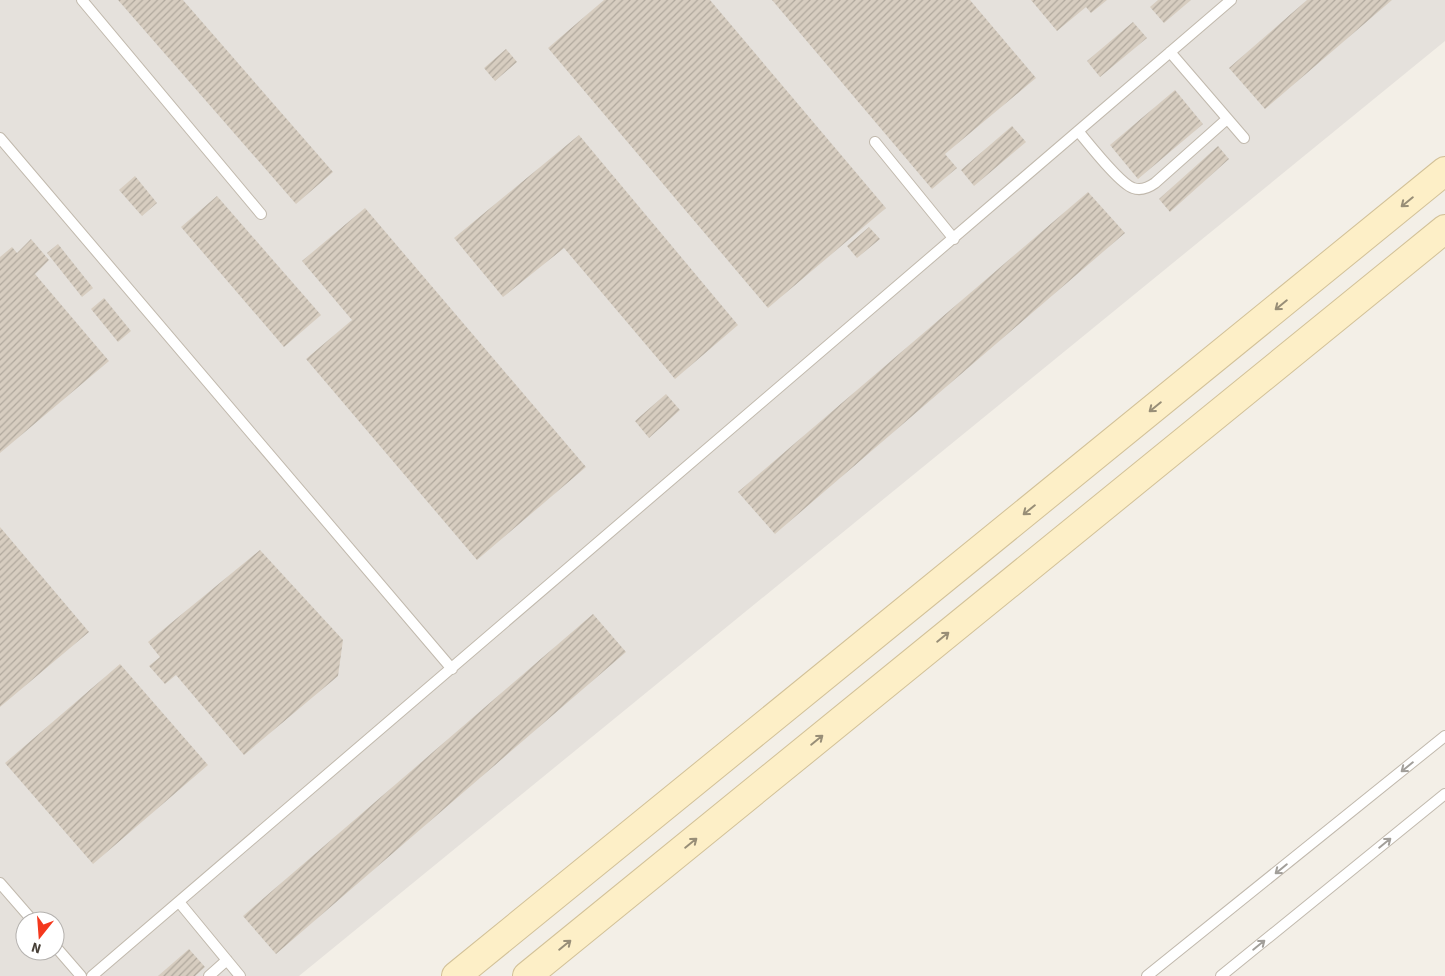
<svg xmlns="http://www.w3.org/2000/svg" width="1445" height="976" viewBox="0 0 1445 976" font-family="'Source Sans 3',sans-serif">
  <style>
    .industrial { fill: #e5e1dc; fill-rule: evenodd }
    .building { fill: url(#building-hatch) }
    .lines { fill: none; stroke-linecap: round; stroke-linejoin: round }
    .lane-casing { stroke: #c1b9ad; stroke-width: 12 }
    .secondary-casing { stroke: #d2c198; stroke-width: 30 }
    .lane { stroke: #fff; stroke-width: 10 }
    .secondary { stroke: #fdefc7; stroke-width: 28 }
    .oneway { stroke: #988e77 }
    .oneway2 { stroke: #a29f9a }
  </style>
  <defs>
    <pattern id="building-hatch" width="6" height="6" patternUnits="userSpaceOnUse" patternTransform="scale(1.25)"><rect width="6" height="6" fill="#d7cdc0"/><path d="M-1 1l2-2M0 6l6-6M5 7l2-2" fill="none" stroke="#b0a89d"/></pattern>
  </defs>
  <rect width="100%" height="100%" fill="#f3efe7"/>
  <path class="industrial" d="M0,0H1445V41L299,976H0ZM25,921H55V951H25Z"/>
  <path class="building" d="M118,0H183L333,172L296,204Z
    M604,0H710L886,208L768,308L548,48Z
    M772,0H970L1036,78L945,154L957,168L932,189Z
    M1031,0H1107L1091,13L1086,7L1057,31Z
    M1158,0H1191L1164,23L1150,7Z
    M1307,0H1392L1265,109L1229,68Z
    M1133,22L1147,38L1100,77L1087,61Z
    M506,49L517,62L495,81L484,68Z
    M1175,90L1203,124L1138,179L1110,145Z
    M1012,126L1026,142L974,186L961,170Z
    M579,135L738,325L675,379L564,248L503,297L454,238Z
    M1218,146L1229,159L1170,212L1159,199Z
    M135,176L157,203L142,216L119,190Z
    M1088,192L1125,233L775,534L738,492Z
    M217,196L321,315L284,347L181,227Z
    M365,208L586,467L477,560L306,359L352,320L302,261Z
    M869,227L880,239L857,258L847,246Z
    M31,239L49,260L35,274L109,361L0,453V257L12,247L17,253Z
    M58,244L93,288L82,297L47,253Z
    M104,298L131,331L118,342L91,309Z
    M666,394L680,410L649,438L635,421Z
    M0,527L89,632L0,707Z
    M260,550L343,640L338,676L244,755L176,675L165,684L149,666L160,657L148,642Z
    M593,614L626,652L276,954L243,916Z
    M120,664L208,765L93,864L5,763Z
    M189,949L205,967L195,976H158Z"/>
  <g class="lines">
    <defs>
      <path id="lane" d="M82,0L261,214
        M1170,52L1244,138
        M1078,131C1089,144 1120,184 1133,188C1141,191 1148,188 1155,183L1227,119
        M0,138L452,669
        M875,142L954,239
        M0,883L33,921
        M179,902L240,976
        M55,946L81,976
        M92,976L1231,0
        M209,976L227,960
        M1147,976L1445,736
        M1221,976L1445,794"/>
      <path id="secondary" d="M456,976L1445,171
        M527,976L1445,229"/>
    </defs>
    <use href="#lane" class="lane-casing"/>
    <use href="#secondary" class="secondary-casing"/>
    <use href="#lane" class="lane"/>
    <use href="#secondary" class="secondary"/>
  </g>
  <defs><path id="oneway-shaft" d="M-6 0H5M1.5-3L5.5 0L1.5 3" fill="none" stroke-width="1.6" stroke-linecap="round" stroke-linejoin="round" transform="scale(1.25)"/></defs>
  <g class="oneway">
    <use href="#oneway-shaft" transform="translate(1407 202) rotate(141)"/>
    <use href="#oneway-shaft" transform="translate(1281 305) rotate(141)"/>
    <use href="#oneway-shaft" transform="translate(1155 407) rotate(141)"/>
    <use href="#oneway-shaft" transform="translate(1029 510) rotate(141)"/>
    <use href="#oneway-shaft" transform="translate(943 637) rotate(-39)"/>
    <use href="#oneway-shaft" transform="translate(817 740) rotate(-39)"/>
    <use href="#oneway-shaft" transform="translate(691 843) rotate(-39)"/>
    <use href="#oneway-shaft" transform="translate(565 945) rotate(-39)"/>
  </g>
  <g class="oneway2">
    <use href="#oneway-shaft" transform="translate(1407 767) rotate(141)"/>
    <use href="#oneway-shaft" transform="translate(1385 843) rotate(-39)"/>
    <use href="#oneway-shaft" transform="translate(1281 869) rotate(141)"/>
    <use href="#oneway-shaft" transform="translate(1259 945) rotate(-39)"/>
  </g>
  <g transform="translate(40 936) rotate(197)"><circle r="24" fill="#ffffff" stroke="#b5b2af"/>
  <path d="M0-4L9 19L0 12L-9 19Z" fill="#f4381d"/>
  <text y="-8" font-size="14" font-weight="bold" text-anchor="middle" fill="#463f36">N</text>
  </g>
</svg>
